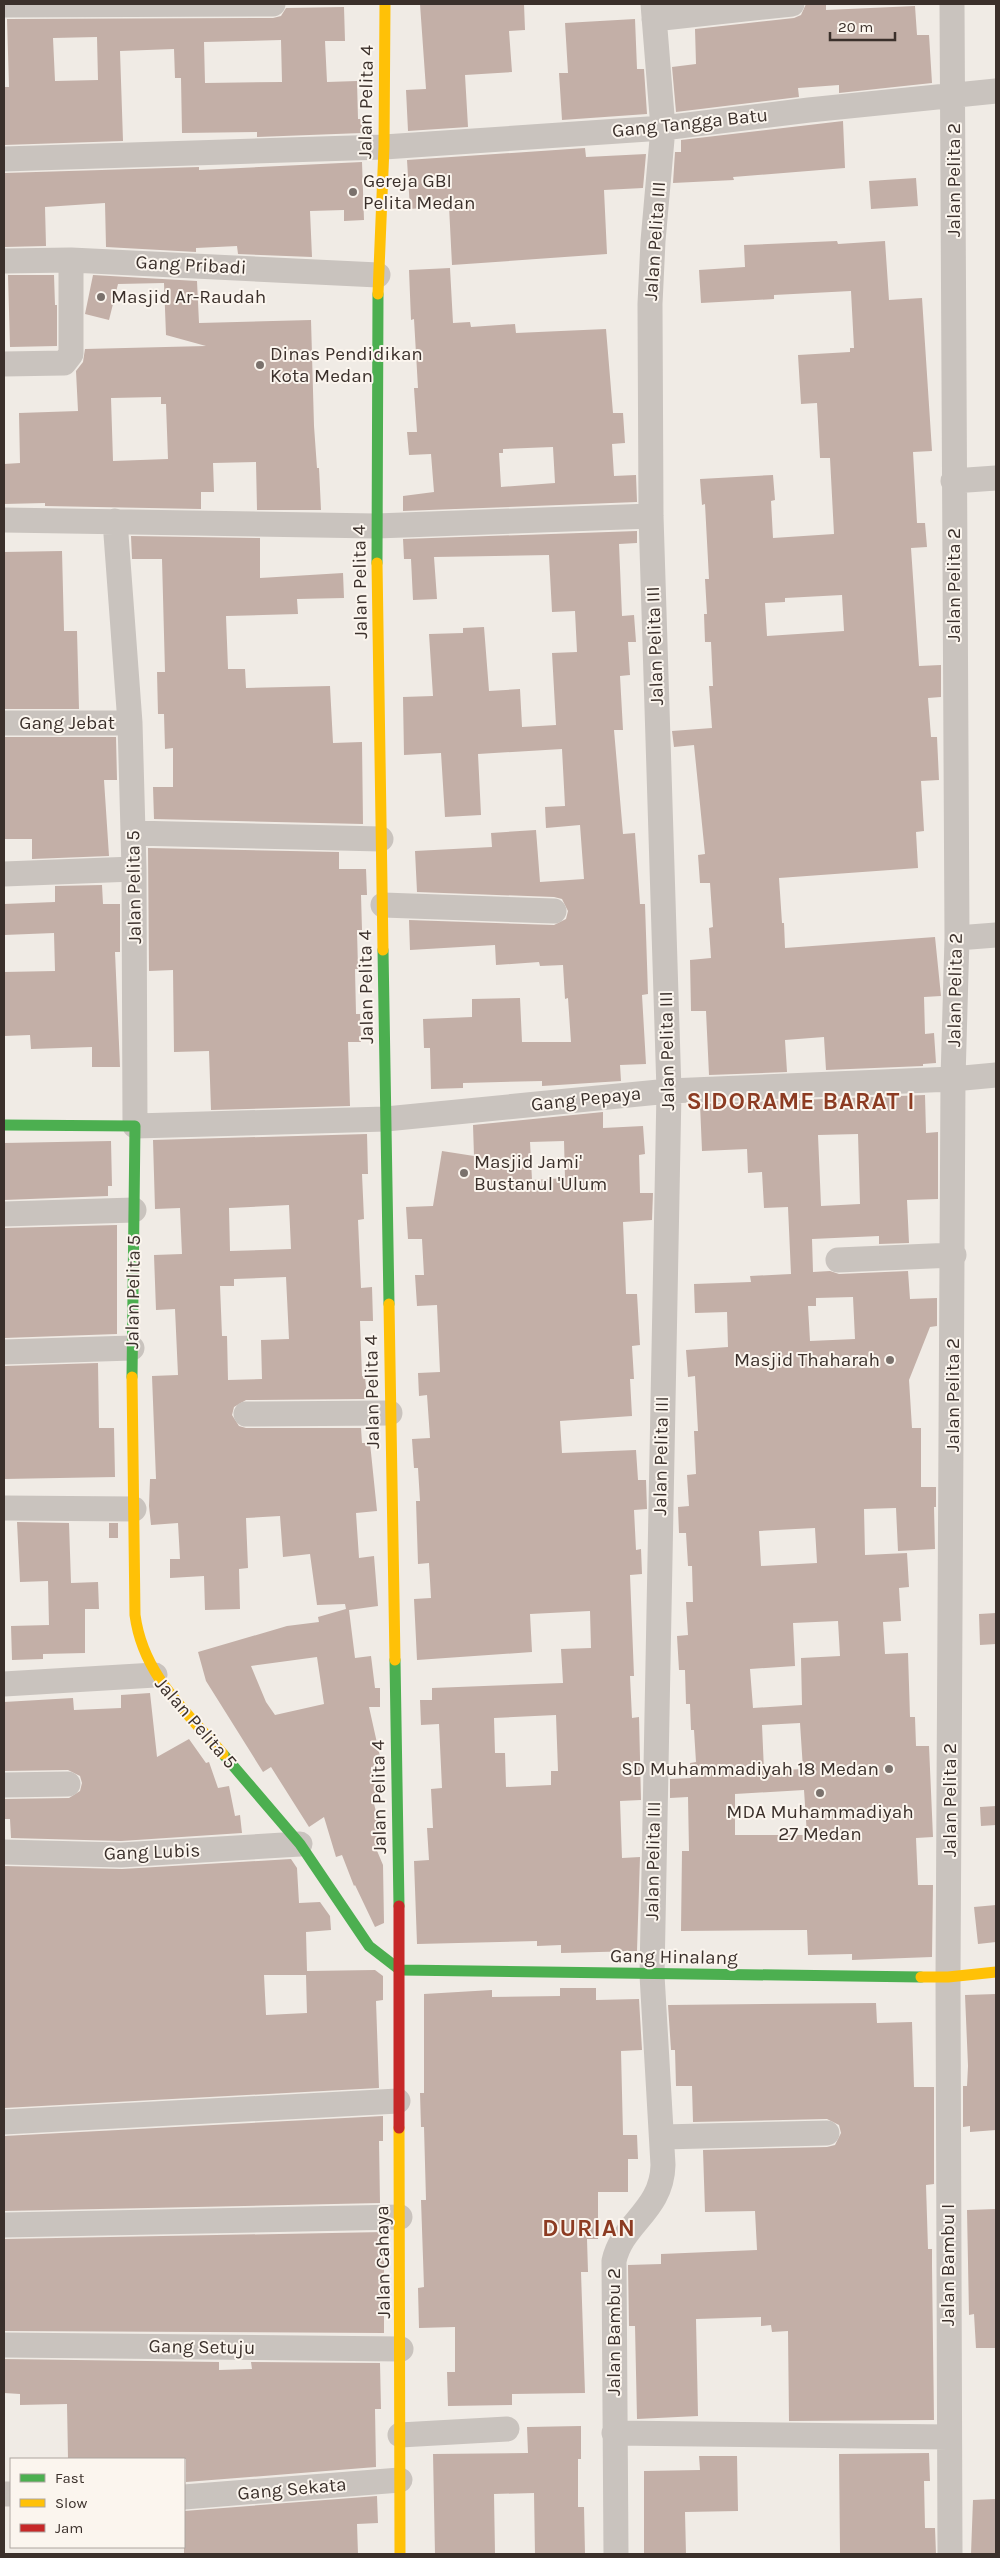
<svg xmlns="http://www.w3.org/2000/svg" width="1000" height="2558" viewBox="0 0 1000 2558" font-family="Karla,sans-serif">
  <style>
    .building { fill: #c3afa7; fill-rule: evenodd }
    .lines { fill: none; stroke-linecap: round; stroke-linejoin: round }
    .street { stroke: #c9c3be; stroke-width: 25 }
    .fast { stroke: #4caf50; stroke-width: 11 }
    .slow { stroke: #ffc107; stroke-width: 11 }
    .jam { stroke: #c62828; stroke-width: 11 }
    .poi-dot { fill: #7a716c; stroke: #fbf5ee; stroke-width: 2 }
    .labels { text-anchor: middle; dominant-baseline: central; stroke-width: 4; stroke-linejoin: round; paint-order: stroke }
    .street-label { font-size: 19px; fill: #3b302b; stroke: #fbf5ee }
    .poi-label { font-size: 19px; fill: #3b302b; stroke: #fbf5ee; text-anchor: start }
    .district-label { font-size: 24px; font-weight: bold; letter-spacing: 1px; fill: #8c3b22; stroke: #fbf5ee }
  </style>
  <rect width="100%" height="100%" fill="#f0ebe5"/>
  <path class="building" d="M420,4H524L525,30L509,31L512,72L465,75L468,127L408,131L406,90L426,89Z
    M806,4H826V10L915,6L917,35H929L932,83L839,93V85L798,88L799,97L676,112L672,67L696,64L695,29L794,18L801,15Z
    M344,7L345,41H325L327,82L357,81L358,119H362V133L257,137V132L182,133L181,78H175L174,49L120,51L123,141L4,145V87H9L7,19L273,18L281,16L286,8ZM97,37L98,80L55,81L53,38ZM281,40L282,82L205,83L204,42Z
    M635,19L637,69H644L647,114L562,120L559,73H568L565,23Z
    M843,121L845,168L733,177L734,180L673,183L675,152H681V140Z
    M585,148L586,157L646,154L643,188L604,190L607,254L452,265L449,206L410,209L407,160Z
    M362,162L364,220L344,221V210L310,211L312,257L238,254L237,246L196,248V252L106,247L105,203L45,207L46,246L4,247V173L199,167V170Z
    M916,178L918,206L871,209L869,181Z
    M837,241L838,244L885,241L889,300L922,298L932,451L913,452L917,523H925L927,547L911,548L919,666L941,665V697L928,698L931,737H937L939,780L921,781L924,831L916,832L918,868L779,878L782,923H784L785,948L935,937L941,996L924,997L925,1034L934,1033L936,1063L923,1064V1066L826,1070L824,1037L785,1040L787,1072L709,1075L706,1011H691L690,960L711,958L709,928L713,927L710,883H700L698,855L705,854L694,745L674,747L672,731L712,728L709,686H713L711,642H705L704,614H707L705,579H709L705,504L702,505L700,479L773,475L775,500L771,501L773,538L834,534L830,458H820L817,403L801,404L798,355L850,352V348H854L851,291L774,295V299L701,303L699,270L745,267L744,245ZM842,595L844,631L767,636L765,603L785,602V598Z
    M450,268L453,323L470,322L471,327L515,324L516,333L606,329L613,413H623L625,443L612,444L614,476L636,475L637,502L403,511V496L434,492L431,454L409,455L407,432H417L414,388H418L414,319L411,320L409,270ZM553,447L555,483L501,487L499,453H503V449Z
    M8,275H54L55,305H57V346L10,347Z
    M93,275L197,281L199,323L311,320L314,426L317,468H319L321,510H257L256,462L213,463L214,492H201V509L45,506V503L4,504V464L20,463L19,413L78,411L76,371L83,362L85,349L206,346L166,335L164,283L118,284L109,320L85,314ZM161,397V404H166L168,459L113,461L111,398Z
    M637,531V543L619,544L622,616L634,615L636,642H628L630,675L620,676L623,730H614L623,834L635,833L640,904H645L648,994L642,995L646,1064L620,1065L621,1081L542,1086V1081L463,1083V1088L431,1089L430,1048H424L423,1019L472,1017V999L520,998L522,1042H571L568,998L565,999L563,965L540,966L539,962L496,965L495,945L410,950L409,920L554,925L566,919L568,911L562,899L554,897L417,892L415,851L492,847L491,833L536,830L540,882L584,879L580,825L546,828L545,807L565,806L562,749L478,754L481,815L445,817L441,753L404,755L403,697L433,696L429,634L463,633V628L484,627L489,691L520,689L522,727L556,725L552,653L577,652L575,611L552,612L549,555L434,557L437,599L413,600L411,559H404L403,539Z
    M131,536L260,538V578L343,573L344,598L297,599L298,614L226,616L228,669H245L246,688L330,686L333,743L362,742L363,824L154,819L153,787H173V748L165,749L164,714H158L157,672H165L162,559H132Z
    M62,551L64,631H77L79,709H4V552Z
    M4,737H116L117,780H104L109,856L32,859V839H4Z
    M148,848L339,852V869H366L367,895H361L362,930H357L358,969H355L356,1014H360L361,1042H348L350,1106L211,1110L209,1051L174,1052L173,970L149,971Z
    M102,885L103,904H120V952H115L120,1067H92V1047L31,1049L30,1035L4,1036V972L55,971L54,933L4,935V904L55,902V886Z
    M925,1095L926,1133L938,1132V1199L907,1200L909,1243L879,1244V1236L812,1239L813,1272L830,1271L839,1274L908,1271L910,1299L937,1298V1326L930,1327L909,1380L912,1428H921V1487H936V1507H934L935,1549L898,1551L896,1508L864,1509L865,1555L907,1553L909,1587L899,1588L901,1621L883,1622L885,1654L908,1653L910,1717H915L916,1746H929L933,1837L916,1838L918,1885H933L932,1957L852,1960V1954L808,1955L807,1930L681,1931L682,1851H689L688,1797L670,1798V1779L691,1778L690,1763L696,1762L694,1730H691L690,1704H686L685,1670H679L677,1636L688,1635L686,1602H693L692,1566H688L686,1533H679L678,1507L689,1506L687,1475L696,1474L694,1431H698L695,1376L688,1377L686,1350L728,1347L727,1312L695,1313L694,1284L751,1282L750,1276L791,1274L788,1207L764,1208L762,1172L748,1173L747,1149L702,1151L700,1104ZM858,1134L860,1204L821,1206L818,1135ZM853,1297L855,1339L810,1341L808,1306H816V1298ZM815,1528L817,1563L761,1566L759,1531ZM838,1621L840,1656L801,1658L802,1705L753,1708L750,1669L795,1666L793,1623ZM800,1723L803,1769L764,1771L762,1725ZM804,1790L807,1835H735V1794Z
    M603,1112V1128L643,1126L645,1154L639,1155L640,1193H653L652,1220L623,1222L626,1294H637L640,1345L632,1346L634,1379H630L632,1416L560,1421L562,1453L636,1450L638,1480H646L647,1509L634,1510L636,1550L641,1549L642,1574L630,1575L634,1676H630L632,1718L639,1717L641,1800L620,1801L622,1858L640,1857L637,1951L561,1953V1945L537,1946V1941L417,1944L414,1861L429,1860L427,1828H433L431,1789L442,1788L439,1724L421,1725L420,1700H432V1688L563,1683L561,1649L591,1648L590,1611L530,1614L532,1652L417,1660L414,1599L431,1598L429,1563L418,1564L416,1501H420L418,1468H414L412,1439L430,1438L427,1395L419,1396L418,1373L440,1372L437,1305L417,1306L415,1275H424L422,1239H408L406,1207L433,1206L442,1151L474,1156L473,1125ZM564,1141L565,1178L532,1180L530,1142ZM556,1715L558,1771H551V1785L506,1787L505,1753H495L494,1718Z
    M367,1134L368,1174H362L364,1219L358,1220L361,1288L372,1287L373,1321H360L362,1376H365L367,1399L246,1400L234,1407L232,1415L239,1426L246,1428H361L362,1443H370L377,1511L356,1513L359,1558L374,1556L378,1606L349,1610L355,1658L371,1656L375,1688H380V1707H369L381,1761V1765L371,1767L378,1803L374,1804L382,1834V1844L375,1846L383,1865L384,1923L375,1927L355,1885L354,1886L342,1855L336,1857L324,1817L309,1827L271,1767L263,1772L206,1681L198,1652L287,1626L319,1622L318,1617L346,1609L345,1604L317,1605L310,1554L283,1557L280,1516L246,1518L248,1568L239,1569L240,1609L205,1610L204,1576L170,1578V1559H180L178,1523L151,1525L149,1506L150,1479H156L152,1376L178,1375L175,1309L156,1310L154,1255L182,1254L180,1208L155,1209L153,1140ZM289,1205L291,1249L230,1251L229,1208ZM286,1277L289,1339L261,1340L262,1379L228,1380L227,1336H222L220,1286H234V1279ZM317,1657L324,1704L275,1715L266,1702L251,1666Z
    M111,1141L112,1186H108V1196L4,1200V1143Z
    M117,1225V1334L4,1338V1228Z
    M98,1363L99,1428H114L115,1477L4,1479V1366Z
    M17,1522L69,1523L71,1583L98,1582L99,1609H85V1653L43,1654V1659L12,1660L11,1626L49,1625L48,1581L20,1582Z
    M109,1523H118V1538H109Z
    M996,1613V1644L980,1645L979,1614Z
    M150,1693L157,1757L189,1739L206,1763L209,1762L218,1788L229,1786L235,1816L240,1815L242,1833L121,1841L11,1838L10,1819H4V1799L69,1798L80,1791L82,1783L80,1776L68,1770L4,1771V1702L73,1698L74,1710L121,1708V1695Z
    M996,1806V1825L981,1826L980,1807Z
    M291,1859L297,1868L299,1903L320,1902L330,1916L331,1930L306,1932L307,1971L375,1970L383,1976V2000L376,2001L379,2088L4,2108V1866L122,1869ZM264,1975H306L307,2013L266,2015Z
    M996,1905V1942L978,1944L974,1907Z
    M560,1988H596V2000L639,1999L642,2050L621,2051L623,2135H637L638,2159H628V2192H598V2239H587L588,2272H581L585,2393L512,2394V2405L448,2406L447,2372H455V2327L419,2328L418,2288L424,2287L421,2200H426L424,2127H421L420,2093H424V1994L492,1990V1997L560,1996Z
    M996,1994V2130L970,2132V2126L963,2127V2086H967L968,2066L965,1995Z
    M876,2003L877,2023L912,2022L914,2087H934V2184L926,2185L928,2249H932V2266L934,2420L789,2421L788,2331L772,2332L771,2325L761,2326V2317L696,2319L698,2416L637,2419L635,2326H629L628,2265L661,2264V2254L757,2250L755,2211L705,2212L703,2150L827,2147L835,2145L841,2133L839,2125L827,2119L693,2122L692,2086H676L675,2050H671L668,2005Z
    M383,2116V2141H379L380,2203L4,2211V2136Z
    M996,2209V2348H976L974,2314L969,2315L967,2210Z
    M384,2232V2333L4,2331V2239Z
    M4,2359L219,2362V2370L252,2369L251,2362L380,2363L381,2409H375L376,2467L186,2482V2459H68L67,2404L20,2405V2394L4,2393Z
    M581,2426V2459H578V2507H584L585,2554H535L534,2493L494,2494L495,2554H435L433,2454L528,2453L527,2427Z
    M929,2453L930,2481H924L925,2528H935L936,2554H840L839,2454Z
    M699,2456H737L738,2511L685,2512L686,2554H644V2471L700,2470Z
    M377,2496L378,2523L357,2524L358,2554L184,2553V2511Z
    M996,2499V2554H971L973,2500Z"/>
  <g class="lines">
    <path class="street" d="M4,5L273,4
      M654,19L792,4
      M4,159L384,147L663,128L809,110L996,91
      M4,261L71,260L378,275
      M4,364L64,363L71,354V260
      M953,481L996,478
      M4,520L376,526L651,516
      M115,521L130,723L134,869L135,1126L386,1119L669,1091L953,1079L996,1075
      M4,723H130
      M133,833L381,839
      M4,874L134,869
      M383,905L554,911
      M957,938L996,935
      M4,1214L134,1210
      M838,1260L954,1255
      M4,1352L132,1348
      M246,1414L390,1413
      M4,1508L134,1509
      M4,1684L155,1675
      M4,1785L68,1784
      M4,1852L121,1855L300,1844
      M4,2122L398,2101
      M662,2137L827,2133
      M4,2225L400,2217
      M4,2345L401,2349
      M614,2433L948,2437
      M400,2435L507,2429
      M4,2494H11
      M184,2497L400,2480
      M616,2554L614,2261C622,2223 662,2211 663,2165L652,1975L669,1091L651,516L650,304L653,241L663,128L653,4
      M950,2554L948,1977L953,1079L957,938L952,4"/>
    <path class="fast" d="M377,563L378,294
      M383,950L389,1304
      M4,1125L135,1126L132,1377
      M395,1660L399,1906
      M223,1754L300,1844L369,1946L400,1970
      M400,1970L921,1977"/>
    <path class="slow" d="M378,294L384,147L385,4
      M377,563L383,950
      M389,1304L395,1660
      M132,1377L135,1615C143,1675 185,1710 223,1754
      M921,1977H948L996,1972
      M399,2128L400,2554"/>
    <path class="jam" d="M399,2128V1906"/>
  </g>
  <g class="poi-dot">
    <circle cx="353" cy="192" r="5"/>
    <circle cx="101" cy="297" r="5"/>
    <circle cx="260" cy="365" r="5"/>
    <circle cx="464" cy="1173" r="5"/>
    <circle cx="890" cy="1360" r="5"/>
    <circle cx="889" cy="1769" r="5"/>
    <circle cx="820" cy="1793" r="5"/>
  </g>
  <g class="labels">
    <g class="street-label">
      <text transform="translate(366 102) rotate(-89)">Jalan Pelita 4</text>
      <text transform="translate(690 123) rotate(-6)">Gang Tangga Batu</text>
      <text transform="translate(954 180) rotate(-90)">Jalan Pelita 2</text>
      <text transform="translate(655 241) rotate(-86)">Jalan Pelita III</text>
      <text transform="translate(191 265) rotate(3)">Gang Pribadi</text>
      <text transform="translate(360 582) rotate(-91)">Jalan Pelita 4</text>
      <text transform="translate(954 585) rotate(-90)">Jalan Pelita 2</text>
      <text transform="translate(655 646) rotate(-92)">Jalan Pelita III</text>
      <text x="67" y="723">Gang Jebat</text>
      <text transform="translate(134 887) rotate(-91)">Jalan Pelita 5</text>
      <text transform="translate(366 987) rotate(-91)">Jalan Pelita 4</text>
      <text transform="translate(955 990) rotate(-89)">Jalan Pelita 2</text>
      <text transform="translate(667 1051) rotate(-91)">Jalan Pelita III</text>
      <text transform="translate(586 1099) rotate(-6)">Gang Pepaya</text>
      <text transform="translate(133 1292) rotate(-89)">Jalan Pelita 5</text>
      <text transform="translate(372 1392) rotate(-91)">Jalan Pelita 4</text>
      <text transform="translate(953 1395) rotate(-90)">Jalan Pelita 2</text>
      <text transform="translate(661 1456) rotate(-89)">Jalan Pelita III</text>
      <text transform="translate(196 1723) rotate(49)">Jalan Pelita 5</text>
      <text transform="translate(379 1797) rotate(-91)">Jalan Pelita 4</text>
      <text transform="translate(950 1800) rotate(-90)">Jalan Pelita 2</text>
      <text transform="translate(152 1852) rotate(-2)">Gang Lubis</text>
      <text transform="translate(653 1861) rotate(-89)">Jalan Pelita III</text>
      <text transform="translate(674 1957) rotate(1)">Gang Hinalang</text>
      <text transform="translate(383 2262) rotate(-91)">Jalan Cahaya</text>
      <text transform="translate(948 2265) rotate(-90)">Jalan Bambu I</text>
      <text transform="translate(614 2332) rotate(-90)">Jalan Bambu 2</text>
      <text transform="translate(202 2347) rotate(1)">Gang Setuju</text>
      <text transform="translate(292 2489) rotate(-5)">Gang Sekata</text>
    </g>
    <g class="poi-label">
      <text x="363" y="181">Gereja GBI<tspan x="363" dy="22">Pelita Medan</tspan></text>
      <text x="111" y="297">Masjid Ar-Raudah</text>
      <text x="270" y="354">Dinas Pendidikan<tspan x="270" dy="22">Kota Medan</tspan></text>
      <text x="474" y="1162">Masjid Jami'<tspan x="474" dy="22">Bustanul 'Ulum</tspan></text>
      <text x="880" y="1360" text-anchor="end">Masjid Thaharah</text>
      <text x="879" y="1769" text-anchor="end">SD Muhammadiyah 18 Medan</text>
      <text x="820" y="1812" text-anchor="middle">MDA Muhammadiyah<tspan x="820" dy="22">27 Medan</tspan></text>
    </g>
    <g class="district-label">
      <text x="801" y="1101">SIDORAME BARAT I</text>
      <text x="589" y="2228">DURIAN</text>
    </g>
  </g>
  <rect width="1000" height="2558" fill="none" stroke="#3b302b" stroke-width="10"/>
  <rect x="10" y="2458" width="175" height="90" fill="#fbf5ee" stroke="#aea6a0"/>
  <rect x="20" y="2474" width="25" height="8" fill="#4caf50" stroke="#aea6a0"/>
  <text x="55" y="2483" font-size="15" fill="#3b302b">Fast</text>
  <rect x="20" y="2499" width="25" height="8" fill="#ffc107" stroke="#aea6a0"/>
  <text x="55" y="2508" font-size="15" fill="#3b302b">Slow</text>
  <rect x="20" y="2524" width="25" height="8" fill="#c62828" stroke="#aea6a0"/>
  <text x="55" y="2533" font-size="15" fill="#3b302b">Jam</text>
  <path d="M830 32v8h65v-8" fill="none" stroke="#3b302b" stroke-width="2.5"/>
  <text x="838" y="32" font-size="15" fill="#3b302b" stroke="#fbf5ee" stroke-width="4" paint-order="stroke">20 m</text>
</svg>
